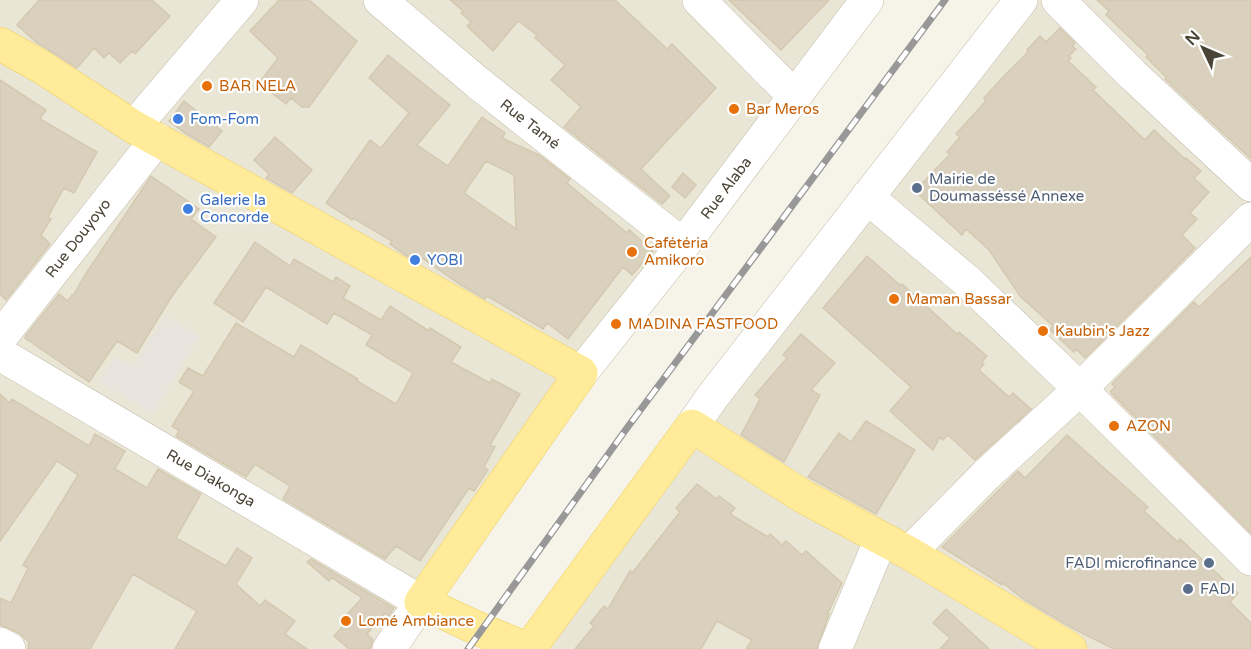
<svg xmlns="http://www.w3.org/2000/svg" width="1251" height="649" viewBox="0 0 1251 649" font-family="'Varela Round',sans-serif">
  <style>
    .residential { fill: #eae6d6 }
    .industrial { fill: #e8e4dd }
    .building { fill: #d9d0bd; stroke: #d4c9b0; stroke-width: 1.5; fill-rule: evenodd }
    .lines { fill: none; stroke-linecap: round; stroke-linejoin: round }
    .minor-casing { stroke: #c2bcaa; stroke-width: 34 }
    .major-casing { stroke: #efd05e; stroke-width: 34 }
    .minor { stroke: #fff; stroke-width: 33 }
    .major { stroke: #ffeb99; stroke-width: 33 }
    .rail-casing { stroke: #989898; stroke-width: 7 }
    .rail { stroke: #fff; stroke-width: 4.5; stroke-dasharray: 14; stroke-linecap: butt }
    .food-dot { fill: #e8710a; stroke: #fff; stroke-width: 2 }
    .shop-dot { fill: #3f7fe0; stroke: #fff; stroke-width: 2 }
    .service-dot { fill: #5c6f8a; stroke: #fff; stroke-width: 2 }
    .labels { text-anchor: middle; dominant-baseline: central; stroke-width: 4.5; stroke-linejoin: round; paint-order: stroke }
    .food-label { font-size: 15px; fill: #c56008; stroke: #fff; text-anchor: start }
    .shop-label { font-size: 15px; fill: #366cbe; stroke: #fff; text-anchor: start }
    .street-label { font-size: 15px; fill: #4a4436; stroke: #fff }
    .service-label { font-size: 15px; fill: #4e5e75; stroke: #fff; text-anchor: start }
  </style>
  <rect width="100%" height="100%" fill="#f6f3e9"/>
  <path class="residential" d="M0,0H865L386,649H0Z
    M1032,0H1251V649H532Z"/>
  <path class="industrial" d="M165,315L200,336L153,414L99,382L114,356L133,367Z"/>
  <path class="building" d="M39,0H152L170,16L135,54L132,51L120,63L109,53L104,58L94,48L77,68L36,42L17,25Z
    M279,0H309L357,41L309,107H302L291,98L286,104L259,83L278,58L250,31Z
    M450,0H615L667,49L672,44L716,88L641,169L670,196L662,204L564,127L581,107L551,80L565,65L535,38L537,35L518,21L493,51L467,26L471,22L461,13L463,11Z
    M729,0H829L781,50Z
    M1097,0H1251V159L1165,79L1167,78L1146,57L1148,55L1106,15L1109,11Z
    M1060,28L1075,43L1072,46L1076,49L1069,56L1071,58L1068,61L1096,87L1093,90L1145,140L1154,130L1185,159L1186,158L1201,171L1194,178L1209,192L1190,213L1197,219L1182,235L1195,248L1085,358L1076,349L1074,352L1050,330L1053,326L1020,296L989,250L966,229L962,235L915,191L950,154L947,152L960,137L956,134L986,101L984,98L1002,78L1028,52L1027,50L1040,36L1046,42Z
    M388,55L450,105L417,145L448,166L482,117L505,133L502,138L539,155L570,179L567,183L627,233L629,230L653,251L632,275L623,267L568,339L547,323L543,329L487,296L485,299L461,285L422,258L418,262L405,255L390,244L392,241L353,218L352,220L326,203L370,140L381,148L409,113L369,78ZM486,161L514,175L516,229L464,193Z
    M0,80L46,110L40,119L97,152L74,193L64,188L48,217L51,219L41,235L50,244L6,300L0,294Z
    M184,101L222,131L209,147L185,133L169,121Z
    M275,137L312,170L292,193L268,179L266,178L269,174L254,160Z
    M683,173L696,185L685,198L672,187Z
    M151,176L199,209L191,219L216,237L172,296L137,353L117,341L89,382L25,338L26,335L59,294L68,301L72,295L73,296L85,275Z
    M255,242L290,266L294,259L333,282L336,277L350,286L343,298L381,320L390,306L429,331L430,328L461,347L451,362L490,383L492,379L520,394L490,445L495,447L484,467L488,470L474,491L469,488L420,561L396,546L385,559L283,499L290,486L255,464L246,477L176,436L179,431L172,426L194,391L179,382L188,368L203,376L236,323L294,357L301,345L358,379L357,381L396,404L413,373L366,345L372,335L334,313L327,324L266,287L243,322L214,303Z
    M867,256L900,285L902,284L957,334L959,332L987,356L982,362L984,364L979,370L1009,397L1013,393L1031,409L975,460L948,435L943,440L940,437L933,450L890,411L911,387L823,308Z
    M1251,257V533L1111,393V391L1115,387L1112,384L1194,302L1199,307Z
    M801,334L835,363L811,390L820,395L784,462L741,435L760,399L755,395L787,358L783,355Z
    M0,394L10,403L12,399L89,446L95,434L125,451L115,469L147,488L158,469L201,494L176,538L226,566L237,548L252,558L236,584L260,606L265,600L295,621L285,634L307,649H175L197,611L133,574L90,649H28L29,642L19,633L0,625V598L11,603L28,568L23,565L78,475L57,461L0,541Z
    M866,421L915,450L876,514L808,477L839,433L851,442Z
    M1067,435L1148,507L1144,511L1178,542L1180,539L1238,593L1230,602L1251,623V649H1114L1070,627L1023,599L1003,583L1002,585L942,547L1018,471L1025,478Z
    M697,484L717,499L719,496L735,508L730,514L768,537L770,534L782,545L786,541L802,555L806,551L842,583L828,613L829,614L817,649H746L752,640L717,621L701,649H575L594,626L590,623L604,606L608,609L630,571L633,572L680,512L676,508Z
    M311,559L394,608L389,616L385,613L367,634L373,640L370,649H349L334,636L345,624L341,621L362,598L332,578L329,581L307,562Z
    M946,609L989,649H940L950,638L933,623Z"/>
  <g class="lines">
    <defs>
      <path id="minor" d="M380,0L478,83L683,245
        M699,0L795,97
        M1058,0L1133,75L1251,185
        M134,127L242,0
        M867,197L967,281L1080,389L1251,559
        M0,338L157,139
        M0,354L421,602L389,649
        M581,373L683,245L867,0
        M692,426L713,396L1021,0
        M909,553L986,475L1080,389L1251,219
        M0,644L9,649
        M835,649L881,539"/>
      <path id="major" d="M0,44L40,66L134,127L581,373L421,602L481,630L527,649
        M529,649L692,426L804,497L909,553L1070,649"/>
    </defs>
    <use href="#minor" class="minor-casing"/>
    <use href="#major" class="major-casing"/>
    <use href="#minor" class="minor"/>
    <use href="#major" class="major"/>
    <defs>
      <path id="rail" d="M468,649L627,428L945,0"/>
    </defs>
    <use href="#rail" class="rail-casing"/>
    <use href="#rail" class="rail"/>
  </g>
  <g class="food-dot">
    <circle cx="207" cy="86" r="6"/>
    <circle cx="734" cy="109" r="6"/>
    <circle cx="632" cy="252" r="6"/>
    <circle cx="894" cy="299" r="6"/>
    <circle cx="616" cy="324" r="6"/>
    <circle cx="1043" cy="331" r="6"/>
    <circle cx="1114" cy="426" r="6"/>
    <circle cx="346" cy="621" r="6"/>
  </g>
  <g class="shop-dot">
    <circle cx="178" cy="119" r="6"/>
    <circle cx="188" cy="209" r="6"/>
    <circle cx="415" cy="260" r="6"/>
  </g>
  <g class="service-dot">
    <circle cx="917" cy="188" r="6"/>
    <circle cx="1209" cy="563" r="6"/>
    <circle cx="1188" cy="589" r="6"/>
  </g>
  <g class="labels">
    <g class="food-label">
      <text x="219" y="86">BAR NELA</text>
      <text x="746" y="109">Bar Meros</text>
      <text x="644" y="243">Cafétéria<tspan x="644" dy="17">Amikoro</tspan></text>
      <text x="906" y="299">Maman Bassar</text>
      <text x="628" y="324">MADINA FASTFOOD</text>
      <text x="1055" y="331">Kaubin's Jazz</text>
      <text x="1126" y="426">AZON</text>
      <text x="358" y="621">Lomé Ambiance</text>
    </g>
    <g class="shop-label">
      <text x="190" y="119">Fom-Fom</text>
      <text x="200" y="200">Galerie la<tspan x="200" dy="17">Concorde</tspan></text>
      <text x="427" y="260">YOBI</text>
    </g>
    <g class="street-label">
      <text transform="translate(530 124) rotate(38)">Rue Tamé</text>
      <text transform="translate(726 188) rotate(-53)">Rue Alaba</text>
      <text transform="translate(78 238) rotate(-52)">Rue Douyoyo</text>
      <text transform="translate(211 478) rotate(30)">Rue Diakonga</text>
    </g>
    <g class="service-label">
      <text x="929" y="179">Mairie de<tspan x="929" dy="17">Doumasséssé Annexe</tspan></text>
      <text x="1197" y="563" text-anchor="end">FADI microfinance</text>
      <text x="1200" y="589">FADI</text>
    </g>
  </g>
  <g transform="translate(1203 48) rotate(314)" stroke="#ffffff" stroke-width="4.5" paint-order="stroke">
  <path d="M0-4.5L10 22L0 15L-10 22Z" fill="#4a4436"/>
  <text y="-9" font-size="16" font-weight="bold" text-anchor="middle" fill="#4a4436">N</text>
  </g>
</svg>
